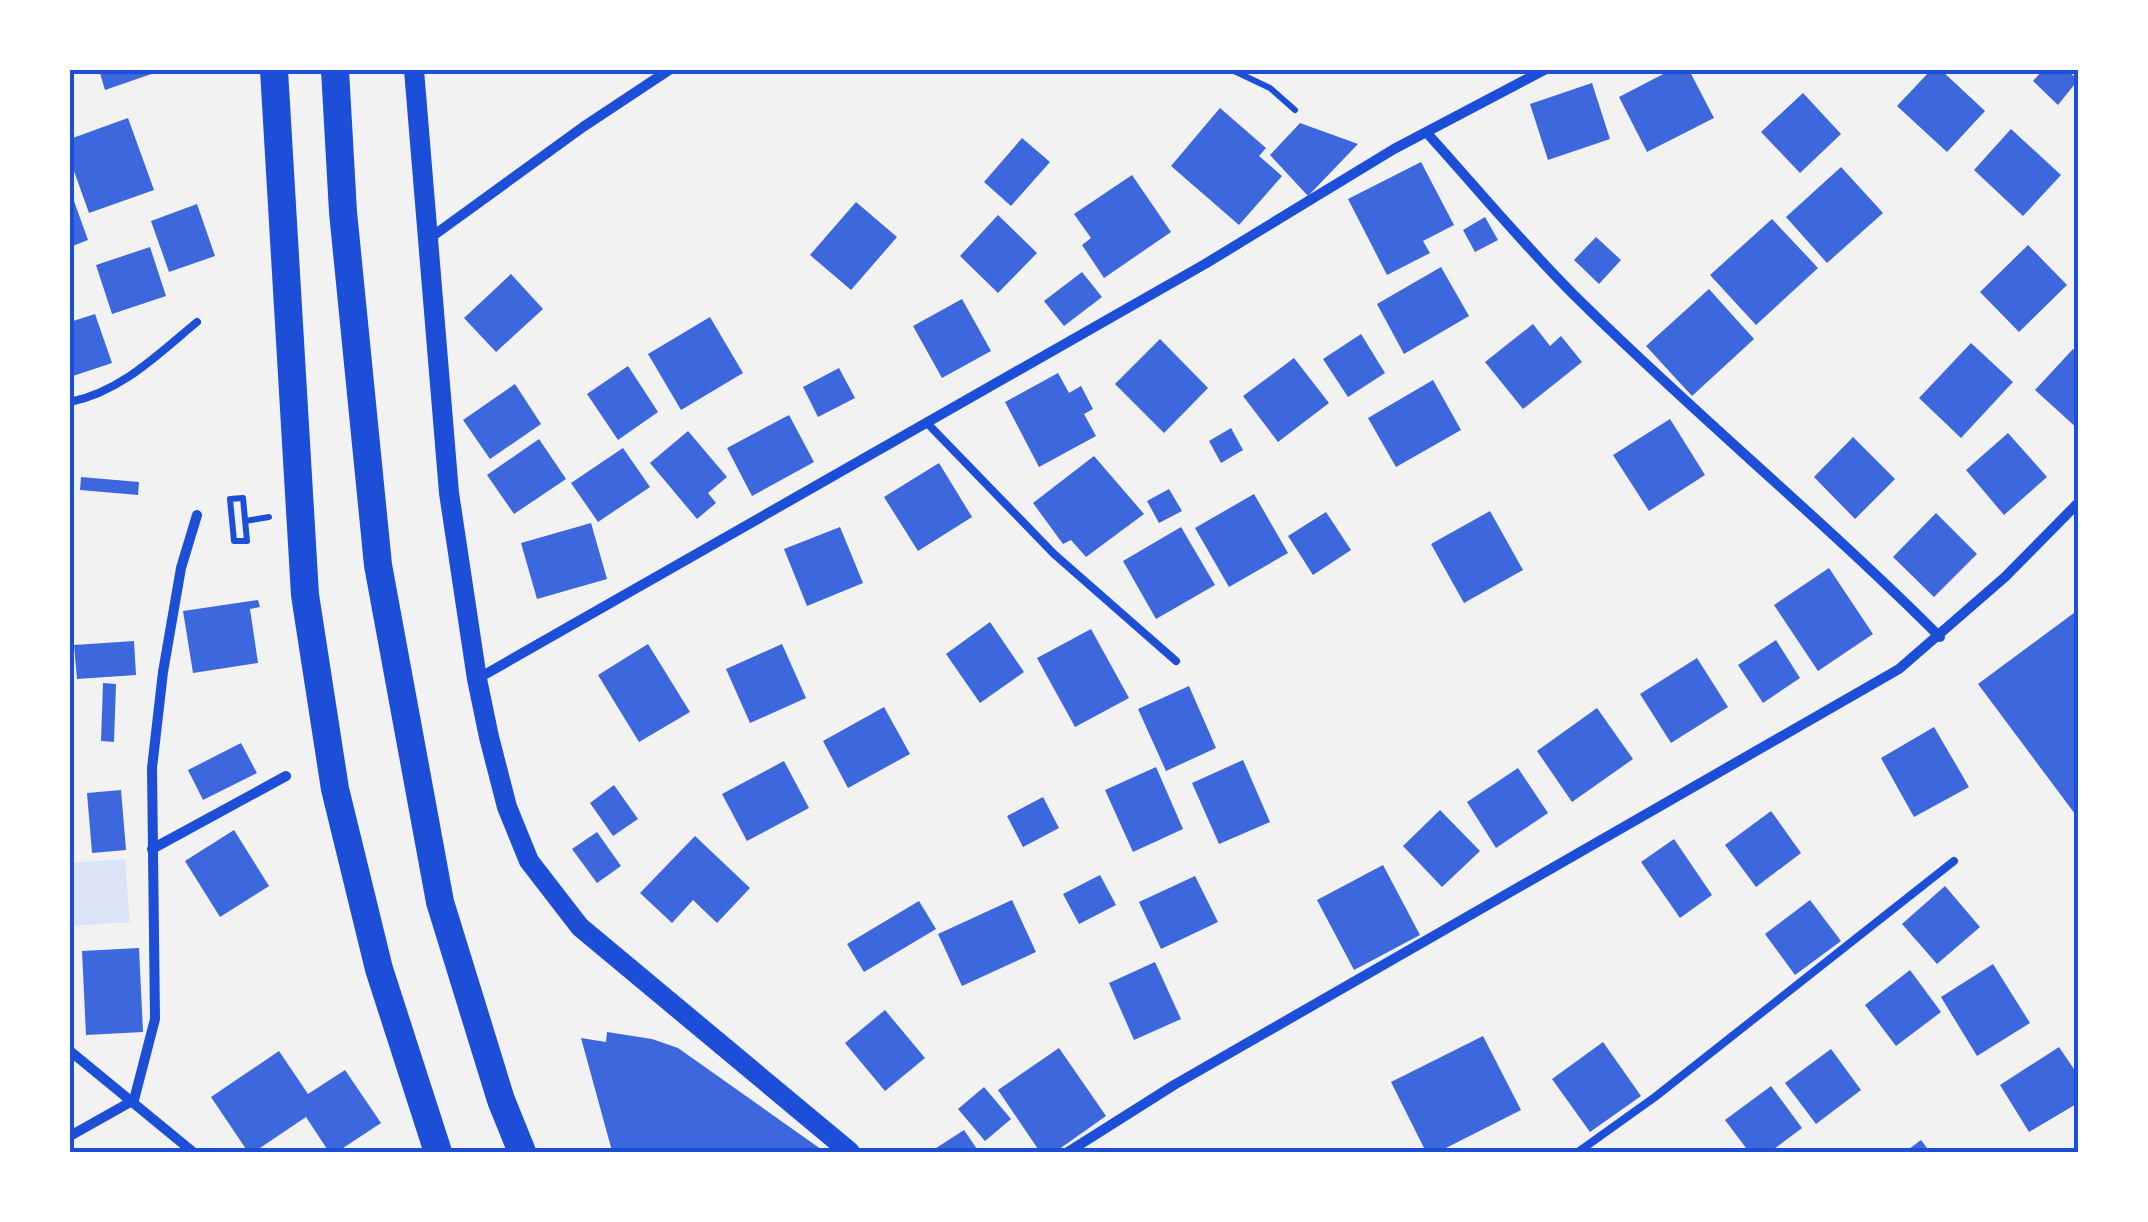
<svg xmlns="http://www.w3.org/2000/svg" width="2148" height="1222" viewBox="0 0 2148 1222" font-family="Signika,sans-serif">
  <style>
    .green { fill: #dbe4f7 }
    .building { fill: #3d67dc }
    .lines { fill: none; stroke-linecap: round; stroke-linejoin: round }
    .path { stroke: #1d4ed8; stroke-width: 6 }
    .service { stroke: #1d4ed8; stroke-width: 8 }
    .minor { stroke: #1d4ed8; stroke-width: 10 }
    .secondary { stroke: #1d4ed8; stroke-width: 20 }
    .trunk { stroke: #1d4ed8; stroke-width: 28 }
    .neatline { fill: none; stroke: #1d4ed8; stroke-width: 4 }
  </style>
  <rect width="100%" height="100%" fill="#f2f2f2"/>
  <path class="green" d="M125,859L130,922L72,926L70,863Z"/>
  <path class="building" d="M99,70H160V71L105,90Z
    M1671,70H1689L1714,118L1647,152L1619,97Z
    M1931,70H1941L1985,111L1947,152L1897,106Z
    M2043,70H2067L2078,80L2058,105L2033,81Z
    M1592,83L1610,139L1548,160L1530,104Z
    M1803,93L1841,134L1800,173L1761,132Z
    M1220,108L1266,148L1259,156L1282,176L1239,225L1171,166Z
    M128,118L154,190L89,213L70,160V139Z
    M1300,123L1358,144L1308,196L1270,155Z
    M2011,129L2061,175L2023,216L1974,170Z
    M1022,138L1050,162L1011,206L984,182Z
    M1421,162L1454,225L1423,241L1430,253L1387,275L1348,199Z
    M1841,167L1883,213L1827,263L1786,217Z
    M1132,175L1171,232L1104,278L1082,245L1091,238L1074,214Z
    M70,190L88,240L70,247Z
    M856,202L897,237L851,290L810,255Z
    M197,204L215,256L169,272L151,221Z
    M998,215L1037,253L998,293L960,256Z
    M1485,217L1498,240L1475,252L1463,230Z
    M1772,219L1818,268L1756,325L1710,275Z
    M1596,237L1621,260L1599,284L1574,260Z
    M2028,245L2067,285L2019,332L1980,292Z
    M150,247L166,296L112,314L96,265Z
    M1441,267L1469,316L1404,354L1377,304Z
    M1082,272L1102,297L1064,326L1044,301Z
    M511,274L543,309L496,352L464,318Z
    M1709,289L1754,339L1692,396L1646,346Z
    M962,299L991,351L942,378L913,326Z
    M95,314L112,363L70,377V322Z
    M710,317L743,373L681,410L648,354Z
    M1533,324L1550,346L1561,336L1582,362L1523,409L1485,362Z
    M1361,334L1385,373L1348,397L1323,359Z
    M1160,339L1208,388L1164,433L1115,384Z
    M1971,343L2013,382L1961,438L1919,398Z
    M2073,349L2078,353V429L2035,390Z
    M1294,358L1329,403L1278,442L1243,396Z
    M628,366L658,412L618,440L587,394Z
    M839,368L855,398L818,417L803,387Z
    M1058,373L1069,393L1081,386L1093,409L1084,414L1096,436L1039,467L1005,402Z
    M1433,380L1461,430L1396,467L1368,418Z
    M515,384L541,424L490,459L463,420Z
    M789,415L814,462L752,496L727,448Z
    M1670,419L1705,475L1649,511L1613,455Z
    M1231,428L1243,450L1221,463L1209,441Z
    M688,431L727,477L708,493L716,503L697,519L650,463Z
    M2008,433L2047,477L2004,515L1966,470Z
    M1853,437L1895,479L1855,519L1814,477Z
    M539,439L566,479L514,514L487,475Z
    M623,448L650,487L598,522L571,483Z
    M1094,456L1144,514L1086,557L1071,540L1063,544L1033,503Z
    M939,463L972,517L918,551L884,497Z
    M81,477L139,482L138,495L80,490Z
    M1169,489L1182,511L1159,523L1147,501Z
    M1254,494L1288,553L1229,587L1195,528Z
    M1490,511L1523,570L1464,603L1431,544Z
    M1326,512L1351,550L1313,575L1288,536Z
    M1936,513L1977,554L1934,597L1893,557Z
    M591,523L607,579L537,599L521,543Z
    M840,527L863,583L807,606L784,549Z
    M1181,527L1215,585L1156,619L1123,561Z
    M1829,568L1873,634L1818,671L1774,605Z
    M258,600L260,607L250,609L258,663L193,673L183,611Z
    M2078,610V818L1978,684Z
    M990,622L1024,672L980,703L946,654Z
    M1091,629L1129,698L1075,727L1037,658Z
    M1776,640L1800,678L1763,703L1738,665Z
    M134,641L136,675L77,679L74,645Z
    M648,644L690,712L639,742L598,675Z
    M782,644L806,698L750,723L726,669Z
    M1697,658L1728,707L1671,743L1640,694Z
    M103,683L116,684L114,742L101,741Z
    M1189,686L1216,748L1166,771L1138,709Z
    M884,707L910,754L848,788L823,741Z
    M1597,708L1633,759L1572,802L1537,751Z
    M1934,727L1969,787L1914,817L1881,758Z
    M241,743L257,773L203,800L188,770Z
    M1243,760L1270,822L1219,844L1192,783Z
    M784,761L809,808L747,841L722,794Z
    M1156,767L1183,829L1133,852L1105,790Z
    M1518,768L1548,813L1496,848L1467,802Z
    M614,785L638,819L613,836L590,803Z
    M121,790L126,850L92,853L87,793Z
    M1043,797L1059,828L1023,847L1007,816Z
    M1440,810L1480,851L1442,887L1403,846Z
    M1771,811L1801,853L1756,887L1725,845Z
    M234,830L269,886L220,917L185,861Z
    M597,832L621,866L597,883L572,849Z
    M695,836L750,888L717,923L693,900L672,923L640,893Z
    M1674,839L1712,895L1680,918L1641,862Z
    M1383,865L1420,935L1354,970L1317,900Z
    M1100,875L1116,905L1079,924L1063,894Z
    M1195,876L1218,922L1161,949L1139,902Z
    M1945,886L1980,927L1937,964L1902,924Z
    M1012,900L1036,952L962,986L938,934Z
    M1810,900L1841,941L1795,975L1765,934Z
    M919,901L936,929L864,972L847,944Z
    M139,948L143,1032L86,1035L82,951Z
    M1155,962L1181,1019L1134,1040L1109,983Z
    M1993,964L2030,1023L1977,1056L1941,997Z
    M1910,970L1941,1012L1896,1046L1865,1005Z
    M885,1010L925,1058L885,1091L845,1043Z
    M607,1032L652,1039L678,1048L825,1152L612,1151L581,1038L606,1042Z
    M1483,1036L1521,1110L1438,1152H1426L1391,1082Z
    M1603,1042L1641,1096L1590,1132L1552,1079Z
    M2059,1047L2078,1075V1103L2029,1132L2000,1085Z
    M1059,1048L1106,1116L1055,1152H1040L998,1090Z
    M1831,1049L1861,1090L1816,1124L1785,1083Z
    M279,1051L308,1094L345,1070L381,1123L337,1152H329L306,1117L254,1152H248L211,1097Z
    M1771,1086L1802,1128L1770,1152H1749L1725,1120Z
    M984,1087L1011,1119L985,1141L958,1109Z
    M964,1130L979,1152H930Z
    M1921,1140L1930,1152H1905Z"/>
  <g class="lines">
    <path class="path" d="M1232,70L1270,88L1295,110
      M243,498L247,541H234L230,499Z
      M245,521L269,517"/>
    <path class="service" d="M70,402C121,392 158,354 197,322
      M926,422L1054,554L1176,661
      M1578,1152L1655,1097L1954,861"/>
    <path class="minor" d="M1426,132C1475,186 1522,243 1574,295C1693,413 1822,519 1940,637
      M430,238L583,127L669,70
      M477,679L1205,264L1394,149L1544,70
      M152,849L286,776
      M70,1051L193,1152
      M134,1100L155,1019L152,768L163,672L181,568L197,515
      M70,1136L134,1100
      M1068,1152L1174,1085L1899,669L2005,577L2078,503"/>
    <path class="secondary" d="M414,70L449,493L477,679L489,737L507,807L529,861L580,927L850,1152"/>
    <path class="trunk" d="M274,70L305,595L335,789L379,969L438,1152
      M335,70L343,212L378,565L440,902L501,1100L522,1152"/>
  </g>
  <rect width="2148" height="1222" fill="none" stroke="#ffffff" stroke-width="145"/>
  <rect x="72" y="72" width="2004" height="1078" class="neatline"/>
</svg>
